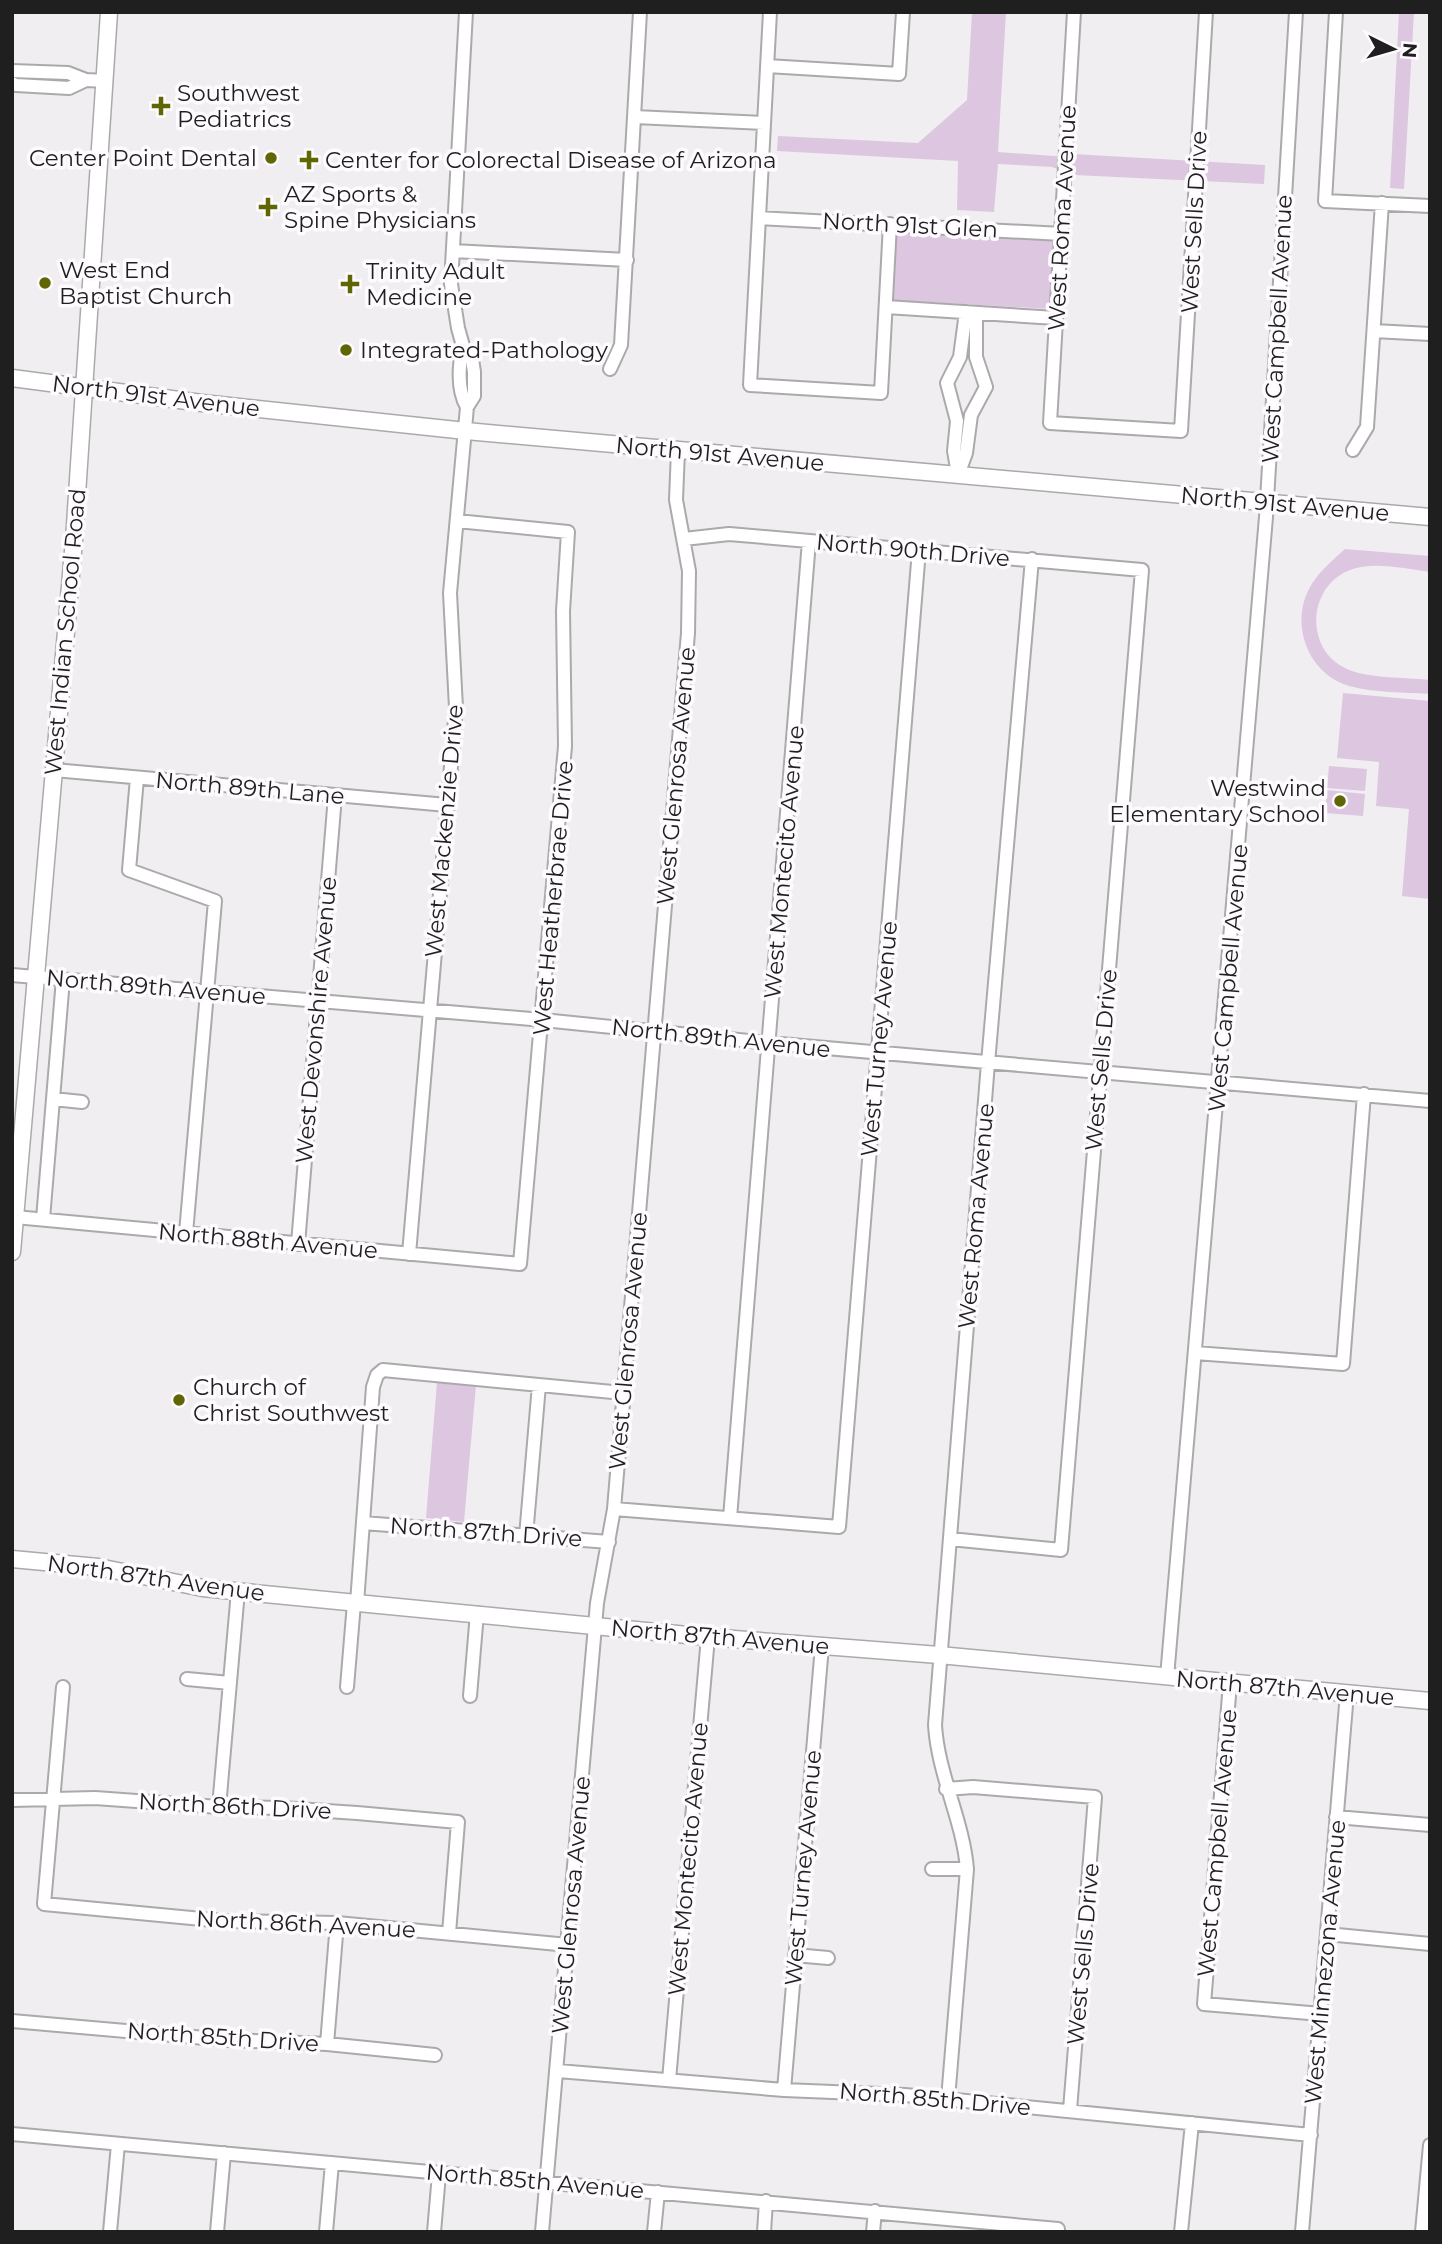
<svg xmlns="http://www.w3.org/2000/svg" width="1442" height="2244" viewBox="0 0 1442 2244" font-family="Montserrat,sans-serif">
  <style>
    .green { fill: #ddc6e0 }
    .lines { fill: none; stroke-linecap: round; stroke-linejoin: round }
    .street-casing { stroke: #aca9ac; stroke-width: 16 }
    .secondary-casing { stroke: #aca9ac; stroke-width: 19 }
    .street { stroke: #fff; stroke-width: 12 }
    .secondary { stroke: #fff; stroke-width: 16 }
    .poi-dot { fill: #616604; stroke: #fefbff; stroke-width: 2.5 }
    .labels { text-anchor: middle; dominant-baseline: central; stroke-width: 7; stroke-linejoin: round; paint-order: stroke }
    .poi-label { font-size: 23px; fill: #201f20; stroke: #fefbff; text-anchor: start }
    .street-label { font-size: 23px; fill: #201f20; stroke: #fefbff }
  </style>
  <rect width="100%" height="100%" fill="#f1eef1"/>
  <path class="green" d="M972,12H1006L998,152L1054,156L1073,154L1265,165L1264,184L1074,175L1052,167L998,164L994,212L957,210L958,161L777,151L778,136L918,143L967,100Z
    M1399,12H1414L1404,189L1390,188Z
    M897,230L1053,238L1050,309L893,300Z
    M1345,549L1430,556V572C1405,569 1374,561 1350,570C1308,586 1304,648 1345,668C1366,679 1406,677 1430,680V694C1404,692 1374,693 1349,686C1308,674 1290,625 1309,589C1317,573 1332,561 1345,549Z
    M1343,693L1430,701V899L1402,896L1409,809L1376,806L1379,762L1337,758Z
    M1329,766L1367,769L1365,791L1327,788Z
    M1327,790L1365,794L1363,816L1325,813Z
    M437,1382L476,1385L464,1522L426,1518Z"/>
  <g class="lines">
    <defs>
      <path id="street" d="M770,12L750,385L881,393L890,224
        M1074,12L1050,423L1181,431L1206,12
        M1336,12L1325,201L1430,206
        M767,66L899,74L903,12
        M12,71L68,73L86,80L106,81
        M12,83L16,85L69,88L86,80
        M635,117L764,123
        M759,218L1062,234
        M453,251L627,260
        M886,307L1056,318
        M1374,331L1430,334
        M463,346C459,365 457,390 467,407
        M610,369L621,345L640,12
        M1353,450L1367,427L1382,203
        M958,474L954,451L957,421L947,383L960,357L966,312
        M958,475L966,453L971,415L986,387L976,357V313
        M684,539L729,534L1142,570L1061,1550L950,1539
        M54,770L447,805
        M137,778L129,870L215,901L186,1233
        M12,975L543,1020L769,1043L1430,1101
        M53,1099L82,1102
        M15,1217L520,1264L565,746L563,611L568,532L457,521
        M43,1219L63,979
        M298,1244L335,796
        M409,1254L456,708L450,593L467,407L474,396V372L472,359L463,346L458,328L451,284L466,12
        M1195,1353L1343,1364L1364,1094
        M614,1509L839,1527L919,550
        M730,1518L809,541
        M363,1523L609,1542
        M526,1536L539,1385
        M357,1603L373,1387L377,1375L383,1370L623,1393
        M1167,1677L1266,517L1296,12
        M187,1679L230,1683
        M1230,1683L1204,2004L1321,2014
        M63,1687L44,1904L223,1921L337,1923L568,1945
        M347,1687L354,1603
        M470,1696L477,1613
        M946,1789L973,1787L1095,1797L1070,2110
        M12,1800L95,1798L219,1807L282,1808L357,1813L458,1822L449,1933
        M219,1807L238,1591
        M1336,1817L1430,1825
        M932,1869H967
        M1327,1934L1430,1944
        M795,1955L828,1958
        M12,2021L228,2040L327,2044L435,2055
        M327,2044L337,1923
        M558,2071L784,2090L905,2095L1311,2135
        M669,2080L708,1637
        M784,2090L822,1646
        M948,2099L967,1869C963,1820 938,1775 935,1725L988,1063L1032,559
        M12,2134L1058,2229
        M110,2232L118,2144
        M217,2232L224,2153
        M326,2232L332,2163
        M434,2232L439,2174
        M542,2232L597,1603L614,1509L688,633L689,571L676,500L678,450
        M654,2232L658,2192
        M764,2232L766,2201
        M873,2232L875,2211
        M1181,2232L1192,2123
        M1302,2232L1347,1693
        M1422,2232L1430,2145"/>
      <path id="secondary" d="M12,378L202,403L466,431L1430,517
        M12,1252L74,540L109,12
        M12,1559L98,1567L203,1588L708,1637L939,1655L1430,1701"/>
    </defs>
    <use href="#street" class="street-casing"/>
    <use href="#secondary" class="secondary-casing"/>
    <use href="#street" class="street"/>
    <use href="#secondary" class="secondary"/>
  </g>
  <g class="poi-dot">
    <path d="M157.5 95.5h7v7h7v7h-7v7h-7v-7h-7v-7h7z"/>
    <circle cx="271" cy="158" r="7"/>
    <path d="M305.5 149.5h7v7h7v7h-7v7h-7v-7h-7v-7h7z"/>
    <path d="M264.5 196.5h7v7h7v7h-7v7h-7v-7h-7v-7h7z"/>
    <circle cx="45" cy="283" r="7"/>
    <path d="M346.5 273.5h7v7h7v7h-7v7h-7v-7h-7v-7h7z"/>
    <circle cx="346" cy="350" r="7"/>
    <circle cx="1340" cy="801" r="7"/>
    <circle cx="179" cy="1400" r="7"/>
  </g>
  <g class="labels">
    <g class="poi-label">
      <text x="177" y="93">Southwest<tspan x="177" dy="26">Pediatrics</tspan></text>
      <text x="257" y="158" text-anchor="end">Center Point Dental</text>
      <text x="325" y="160">Center for Colorectal Disease of Arizona</text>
      <text x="284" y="194">AZ Sports &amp;<tspan x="284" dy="26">Spine Physicians</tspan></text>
      <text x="59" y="270">West End<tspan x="59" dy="26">Baptist Church</tspan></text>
      <text x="366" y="271">Trinity Adult<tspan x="366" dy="26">Medicine</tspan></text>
      <text x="360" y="350">Integrated-Pathology</text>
      <text x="1326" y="788" text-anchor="end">Westwind<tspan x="1326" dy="26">Elementary School</tspan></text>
      <text x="193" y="1387">Church of<tspan x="193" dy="26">Christ Southwest</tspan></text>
    </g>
    <g class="street-label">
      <text transform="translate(1062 218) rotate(-87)">West Roma Avenue</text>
      <text transform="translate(1194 222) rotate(-87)">West Sells Drive</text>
      <text transform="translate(910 225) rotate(3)">North 91st Glen</text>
      <text transform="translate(1277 329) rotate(-87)">West Campbell Avenue</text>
      <text transform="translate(156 396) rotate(7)">North 91st Avenue</text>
      <text transform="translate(720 454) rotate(5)">North 91st Avenue</text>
      <text transform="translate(1285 504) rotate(5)">North 91st Avenue</text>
      <text transform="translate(913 550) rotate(5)">North 90th Drive</text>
      <text transform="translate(65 632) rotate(-85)">West Indian School Road</text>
      <text transform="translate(676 776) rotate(-85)">West Glenrosa Avenue</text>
      <text transform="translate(250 788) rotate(5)">North 89th Lane</text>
      <text transform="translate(444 831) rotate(-85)">West Mackenzie Drive</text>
      <text transform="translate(784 862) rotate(-85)">West Montecito Avenue</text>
      <text transform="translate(553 898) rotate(-85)">West Heatherbrae Drive</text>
      <text transform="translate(1228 978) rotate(-85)">West Campbell Avenue</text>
      <text transform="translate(156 987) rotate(5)">North 89th Avenue</text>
      <text transform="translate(316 1020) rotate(-85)">West Devonshire Avenue</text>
      <text transform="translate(721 1038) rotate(6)">North 89th Avenue</text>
      <text transform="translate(879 1039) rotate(-85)">West Turney Avenue</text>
      <text transform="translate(1101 1060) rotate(-85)">West Sells Drive</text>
      <text transform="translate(976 1216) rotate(-85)">West Roma Avenue</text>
      <text transform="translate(268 1241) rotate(5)">North 88th Avenue</text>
      <text transform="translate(628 1341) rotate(-85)">West Glenrosa Avenue</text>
      <text transform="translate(486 1532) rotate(4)">North 87th Drive</text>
      <text transform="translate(156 1578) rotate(8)">North 87th Avenue</text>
      <text transform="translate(720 1637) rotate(5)">North 87th Avenue</text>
      <text transform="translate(1285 1688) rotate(5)">North 87th Avenue</text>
      <text transform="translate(235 1806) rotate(3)">North 86th Drive</text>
      <text transform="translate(1217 1843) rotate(-85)">West Campbell Avenue</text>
      <text transform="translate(688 1859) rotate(-85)">West Montecito Avenue</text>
      <text transform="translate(803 1868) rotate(-85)">West Turney Avenue</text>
      <text transform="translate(571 1905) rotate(-85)">West Glenrosa Avenue</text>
      <text transform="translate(306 1924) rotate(3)">North 86th Avenue</text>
      <text transform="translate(1083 1954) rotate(-85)">West Sells Drive</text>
      <text transform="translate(1325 1962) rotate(-85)">West Minnezona Avenue</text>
      <text transform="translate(223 2037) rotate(4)">North 85th Drive</text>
      <text transform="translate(935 2099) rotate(5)">North 85th Drive</text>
      <text transform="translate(535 2181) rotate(5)">North 85th Avenue</text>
    </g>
  </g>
  <rect width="1442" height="2244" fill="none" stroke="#201f20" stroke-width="28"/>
  <g transform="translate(1393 49) rotate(95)" stroke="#fefbff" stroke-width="5" paint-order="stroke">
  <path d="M0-5L12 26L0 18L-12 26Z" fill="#201f20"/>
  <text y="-10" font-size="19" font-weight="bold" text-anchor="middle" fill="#201f20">N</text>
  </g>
</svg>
